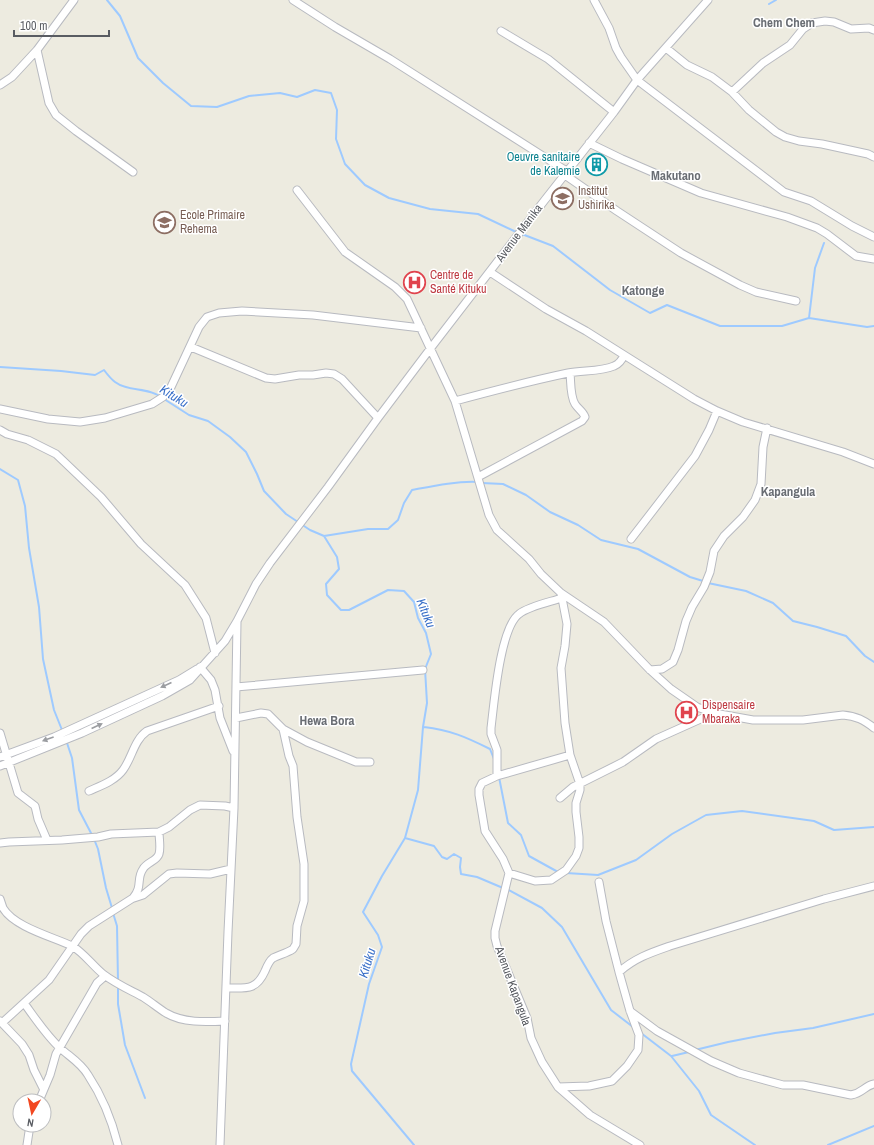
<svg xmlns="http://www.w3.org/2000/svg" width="874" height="1145" viewBox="0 0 874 1145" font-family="'Archivo Narrow',sans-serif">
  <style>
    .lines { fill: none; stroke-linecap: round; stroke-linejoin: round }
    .stream { stroke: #9ecaff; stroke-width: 2 }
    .minor-casing { stroke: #b8bac0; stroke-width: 9 }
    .minor { stroke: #fff; stroke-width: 7 }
    .oneway { fill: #9b9da1 }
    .labels { text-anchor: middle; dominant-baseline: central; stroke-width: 3; stroke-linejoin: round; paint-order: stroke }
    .culture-label { font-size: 12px; fill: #0d838f; stroke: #fff; text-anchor: end }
    .education-label { font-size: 12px; fill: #785e54; stroke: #fff; text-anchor: start }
    .street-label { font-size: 12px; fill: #595c62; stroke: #fff }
    .health-label { font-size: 12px; fill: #be3a42; stroke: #fff; text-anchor: start }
    .neighbourhood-label { font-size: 13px; font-weight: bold; fill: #6a6e74; stroke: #fff }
    .water-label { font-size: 13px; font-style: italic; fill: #3a70c8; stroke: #fff }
  </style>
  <rect width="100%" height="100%" fill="#edebe0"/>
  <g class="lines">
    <path class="stream" d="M107,0L120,16L138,58L163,83L191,106L217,107L249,96L280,93L297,97L315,90L331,93L337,110L336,139L345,164L365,185L389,198L430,209L478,214L514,231L553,246L610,290L650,313L667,305L720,326H782L809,318L867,327L874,326
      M769,4L776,0
      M809,318L815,268L824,243
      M0,367L61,371L95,375L104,370C107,374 111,379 115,382C128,392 148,387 161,397
      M164,399L189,415L208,421L230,437L246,452L257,474L264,491L286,514L310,530L324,536L337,557L339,569L326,584L327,595L341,610H349L388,590L404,591L414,602L418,618L426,633L431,654L425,669L427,703L423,727L418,790L405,838L382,876L363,912L378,935L382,947L369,984L351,1064L352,1071L414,1145
      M0,469L18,480L25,506L29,548L39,607L43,659L54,710L62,730
      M482,483L503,484L526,495L550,512L578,525L601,540L638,549L690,577L703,581
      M324,536L368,529H388L398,520L404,503L412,490C433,486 456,481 478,482
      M708,583L746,591L773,603L793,621L817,627L846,636L865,656L874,662
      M424,727C450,730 466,737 490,749L494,759
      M66,740L72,758L79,810L92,835
      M499,777L508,823L521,835L529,856L558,872
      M405,838L434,846L442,857L447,859L454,854L461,858L460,867L461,874L477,877L503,888
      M94,839L98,849L106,888L112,908
      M566,873L598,875L636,860L672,834L706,815L742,811L814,821L834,830L874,827
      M507,889L542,908L562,927L611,1010L633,1027
      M113,913L117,926L118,981
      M118,986V1004L125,1045L145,1098
      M641,1033L671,1056L699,1091L711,1115L755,1145
      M695,1050L728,1042L775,1033L813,1028L874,1014
      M672,1056L689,1052
      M828,1145L874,1126"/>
    <defs>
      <path id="minor" d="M74,0L37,50L49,103L56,115L76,131L133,172
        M293,0L335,27L390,59L568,172
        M594,0L609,28L616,48L621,57L637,80L784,192L811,201L852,226L874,237
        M501,31L548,59L614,112
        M666,48L687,65L712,77L732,92L749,110L776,132L785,137L799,141L822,144L868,154L874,157
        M0,85L12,77L37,50
        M732,92L763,63L790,45L803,29L812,23L825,21L834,22L851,29L869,28L874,30
        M589,143L622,159L701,193L787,217L817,228L827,234L856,256L874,259
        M565,175L617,211L681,253L740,285L756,292L796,301
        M297,190L345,252L395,287L407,299L455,401L489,515L497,530L529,559L541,574L561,593L604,622L650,670L671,689L697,707L714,713L753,720H803L843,715C856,716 864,720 874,728
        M490,272L546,309L586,331L694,399L717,411L743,422L843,452L874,464
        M191,347L266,378L275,379L299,375H313L326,373L334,374L342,379L378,418
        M455,401C492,391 530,381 568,373C582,370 601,372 614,366C619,364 622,360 624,355
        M0,409L48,419L80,422L105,418L152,404L163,397L171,387L199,327L207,317L219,313L242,311L313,315L421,328
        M0,430L7,434L28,440L56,454L101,497L141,544L185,585L206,618L215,653
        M478,477L582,421L585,417C583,411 578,409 575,404C570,396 571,382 570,373
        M631,539L695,456L709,430L717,411
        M200,667L211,680L215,690L220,718L233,751
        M650,670L662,669L673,662L678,650L686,621L692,607L704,587L710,572L714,551L724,536L743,517L755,500L761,484L763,447L767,428
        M236,687L423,670
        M236,718L261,713L268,714L283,729L307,742L356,762H370
        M0,733L18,793L35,806L38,819L47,840
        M570,755L497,776L482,783L479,789V795L485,831L503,859L509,873L495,931V938L497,946L527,1018L531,1038L542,1062L558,1087L590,1115L640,1145
        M0,757L54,737L179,680L197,669
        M0,766L82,733L162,696L190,680L225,641L237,621L256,584L270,563L328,487L378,418L430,349L544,201L614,112L637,80L708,0
        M497,776V750L491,734V728C494,704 500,628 519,614C529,606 550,602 562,598
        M89,791C100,786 115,781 123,770C132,758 134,740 147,731L219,706
        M560,798L573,787L623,762L656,739L714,713
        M0,843L9,842L62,840L98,837L111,834L159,832L169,827L190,810L200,805L225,806L234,808
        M509,873L535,881L551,880L566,870L576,856L579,848V837L576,812V803L580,790V784L570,755L565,723L561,668L565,646L567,624L561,593
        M599,882L606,921L619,972
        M134,898L143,895L169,874L177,873L210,874L231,869
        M0,899C1,902 2,905 3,908C14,927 53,937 72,946C83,952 93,966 103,974C116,984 130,990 143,997C151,1002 158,1008 166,1013C183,1023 205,1022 225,1021
        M226,988C246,988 256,991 265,971C267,966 269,961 273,958C279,955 287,953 293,949L296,944L297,926L304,901V864L297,817L293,766L289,756L283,729
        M24,1003C35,1018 46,1035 60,1048C70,1057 81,1063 88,1075C102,1096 112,1121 118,1145
        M630,1011L657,1031L711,1061L739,1073L783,1085H803L851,1095C863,1093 864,1086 874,1084
        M0,1021L22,1044L29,1055L34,1070L43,1088
        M2,1023L49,980L81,934L89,926L133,898C143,886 136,879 143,869C147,862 157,861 159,854C161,848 159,838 159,832
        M558,1087L589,1086L612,1081L627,1066L638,1050L639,1035L630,1011L619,972C635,958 650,953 670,946L824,899L874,886
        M39,1101L50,1075L56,1054L97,983L105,976
        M27,1145L30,1125
        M220,1145L228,932L234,808L237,622"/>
    </defs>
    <use href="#minor" class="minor-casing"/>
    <use href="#minor" class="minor"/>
  </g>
  <defs><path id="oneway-solid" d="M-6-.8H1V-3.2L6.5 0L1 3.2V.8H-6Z"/></defs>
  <g class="oneway">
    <use href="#oneway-solid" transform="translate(166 685) rotate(156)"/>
    <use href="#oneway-solid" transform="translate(97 726) rotate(-25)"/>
    <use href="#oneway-solid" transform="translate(48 739) rotate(160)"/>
  </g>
  <defs>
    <symbol id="building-ring" viewBox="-11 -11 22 22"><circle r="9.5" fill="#fff" stroke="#0f9aa8" stroke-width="1.5"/><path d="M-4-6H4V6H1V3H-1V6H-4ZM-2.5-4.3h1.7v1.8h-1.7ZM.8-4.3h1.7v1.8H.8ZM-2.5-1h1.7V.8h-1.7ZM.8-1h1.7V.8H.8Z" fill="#0f9aa8"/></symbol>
    <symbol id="school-ring" viewBox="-11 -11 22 22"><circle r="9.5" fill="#fff" stroke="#8d6e63" stroke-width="1.5"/><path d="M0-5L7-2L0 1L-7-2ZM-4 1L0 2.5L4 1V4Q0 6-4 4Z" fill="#8d6e63"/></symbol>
    <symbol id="hospital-ring" viewBox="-11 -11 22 22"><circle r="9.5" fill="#fff" stroke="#e0444e" stroke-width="1.5"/><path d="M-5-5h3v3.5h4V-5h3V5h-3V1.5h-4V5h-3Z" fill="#e0444e"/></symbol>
  </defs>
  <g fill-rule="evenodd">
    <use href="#building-ring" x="584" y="152" width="25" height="25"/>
    <use href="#school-ring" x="550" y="186" width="25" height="25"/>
    <use href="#school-ring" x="152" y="210" width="25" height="25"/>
    <use href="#hospital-ring" x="402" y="270" width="25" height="25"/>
    <use href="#hospital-ring" x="674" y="700" width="25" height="25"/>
  </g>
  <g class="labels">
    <g class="culture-label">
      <text x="580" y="157">Oeuvre sanitaire<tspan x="580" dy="14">de Kalemie</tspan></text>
    </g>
    <g class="education-label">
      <text x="578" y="191">Institut<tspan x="578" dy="14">Ushirika</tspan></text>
      <text x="180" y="215">Ecole Primaire<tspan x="180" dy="14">Rehema</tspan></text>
    </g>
    <g class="street-label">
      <text transform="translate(519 233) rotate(-53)">Avenue Manika</text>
      <text transform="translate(513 986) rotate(70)">Avenue Kapangula</text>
    </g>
    <g class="health-label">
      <text x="430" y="275">Centre de<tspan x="430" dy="14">Santé Kituku</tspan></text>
      <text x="702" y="705">Dispensaire<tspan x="702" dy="14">Mbaraka</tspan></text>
    </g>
    <g class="neighbourhood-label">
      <text x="784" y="22">Chem Chem</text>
      <text x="676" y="175">Makutano</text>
      <text x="643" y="290">Katonge</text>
      <text x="788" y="491">Kapangula</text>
      <text x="327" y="720">Hewa Bora</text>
    </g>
    <g class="water-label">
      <text transform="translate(174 396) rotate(32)">Kituku</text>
      <text transform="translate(426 613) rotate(68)">Kituku</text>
      <text transform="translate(367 963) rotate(-73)">Kituku</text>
    </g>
  </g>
  <g transform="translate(32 1113) rotate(189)"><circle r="19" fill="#ffffff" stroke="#bdbec0"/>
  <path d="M0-3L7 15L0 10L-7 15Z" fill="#f24821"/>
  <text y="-6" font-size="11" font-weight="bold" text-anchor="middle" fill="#595c62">N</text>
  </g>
  <path d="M14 30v6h95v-6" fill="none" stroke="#595c62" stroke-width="2"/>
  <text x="20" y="30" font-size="12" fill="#595c62" stroke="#ffffff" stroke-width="3" paint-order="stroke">100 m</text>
</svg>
